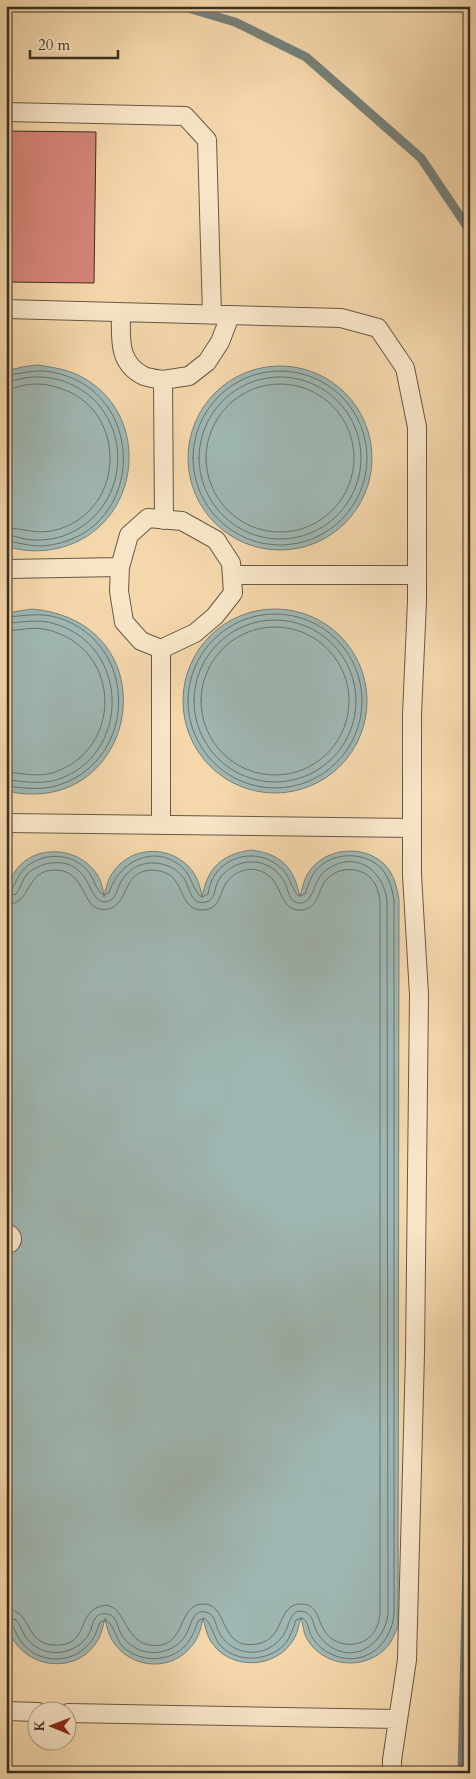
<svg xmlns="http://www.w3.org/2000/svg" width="476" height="1779" viewBox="0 0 476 1779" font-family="Cardo,serif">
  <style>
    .water { fill: #9fb7b3; stroke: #768179 }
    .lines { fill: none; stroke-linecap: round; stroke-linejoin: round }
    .shore { stroke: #6c736b; stroke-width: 1 }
    .stream { stroke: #768179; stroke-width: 9 }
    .building { fill: #d68579; stroke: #382f23 }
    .lane-casing { stroke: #675945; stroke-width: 20 }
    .street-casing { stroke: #675945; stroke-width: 30 }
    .lane { stroke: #f8e5c8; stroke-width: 18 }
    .street { stroke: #f8e5c8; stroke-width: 28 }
  </style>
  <rect width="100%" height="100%" fill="#f4d7ab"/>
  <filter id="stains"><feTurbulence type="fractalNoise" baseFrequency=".004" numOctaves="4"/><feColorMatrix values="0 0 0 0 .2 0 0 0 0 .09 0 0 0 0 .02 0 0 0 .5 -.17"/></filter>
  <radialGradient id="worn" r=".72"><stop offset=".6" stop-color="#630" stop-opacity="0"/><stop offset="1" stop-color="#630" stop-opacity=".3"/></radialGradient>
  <path class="water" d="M37,365C51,367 65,369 78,375C155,412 142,528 59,548C42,552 23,552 6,546V371L22,367Z
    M188 458a92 92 0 1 1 184 0a92 92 0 1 1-184 0Z
    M183 701a92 92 0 1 1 184 0a92 92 0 1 1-184 0Z
    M32,609C174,622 139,821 6,791V613Z
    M251,850C282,854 294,868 300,897C302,890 303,882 307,875C322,848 362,843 384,864C394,874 397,887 399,900L398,1627C394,1635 391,1644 384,1650C361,1671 323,1666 307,1639C303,1632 303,1624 301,1617C299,1624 298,1632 294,1639C276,1670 228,1671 210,1640C206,1633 205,1625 203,1618C201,1629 198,1640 189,1649C167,1673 128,1667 112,1640C108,1633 106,1625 105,1618C103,1625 102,1633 98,1640C80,1672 34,1671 14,1641C9,1633 8,1624 7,1615L6,899C7,891 8,884 12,877C28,843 79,844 98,876C102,883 103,890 104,897C106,886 109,875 118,866C140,843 179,848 195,875C199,882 201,890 202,897C208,867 221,855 251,850Z"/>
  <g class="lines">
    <path class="shore" d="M193 458a87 87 0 1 1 174 0a87 87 0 1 1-174 0Z
      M6,375C22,374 35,369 51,372C147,388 148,529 51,545C35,548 22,543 6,541
      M199 458a81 81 0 1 1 162 0a81 81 0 1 1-162 0Z
      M6,382C13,381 19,379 25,378C37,376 51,377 63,381C136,406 136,510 63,536C51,540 37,541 25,539C19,538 13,535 6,535
      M206 458a74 74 0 1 1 148 0a74 74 0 1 1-148 0Z
      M6,389C13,389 19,386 25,385C36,383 48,384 59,388C127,408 127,508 59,529C37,536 26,528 6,528
      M188 701a87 87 0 1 1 174 0a87 87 0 1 1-174 0Z
      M6,617C25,616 40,612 59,618C139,644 138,759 59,785C41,791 24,788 6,786
      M194 701a81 81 0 1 1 162 0a81 81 0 1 1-162 0Z
      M6,623C24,623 37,618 55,624C131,646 131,757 56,780C38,785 23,781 6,780
      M201 701a74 74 0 1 1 148 0a74 74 0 1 1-148 0Z
      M6,631C24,630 37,625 55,632C122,655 121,749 55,772C38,778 23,773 6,772
      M6,891L12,889C16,882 18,875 24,869C41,852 71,852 87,870C94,877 96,892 104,895L109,893C119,860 156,843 183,868C191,875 194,893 202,897L208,894C209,888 211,881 214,876C229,853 261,849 281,868C290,875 293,893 299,896L305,894C308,885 311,876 317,869C333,852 364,851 381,868C389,877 392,888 394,900V1614C391,1647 361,1670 329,1653C323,1650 316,1644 312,1637C308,1631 309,1621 302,1618L296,1620C293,1629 290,1638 284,1645C267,1662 236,1663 220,1645C213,1637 212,1623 204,1618L198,1621C195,1630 192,1638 186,1645C170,1663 139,1663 122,1646C116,1639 114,1625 106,1620L100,1622C97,1631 94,1640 87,1646C70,1664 40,1663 24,1645C18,1639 16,1632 12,1625L6,1623
      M6,897L16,894C21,888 22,880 27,874C34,868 42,864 51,863C91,858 87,901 104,902C108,902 112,900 114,897C118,892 118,885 122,880C132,864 151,859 168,866C175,868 181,874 185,880C190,889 191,906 206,902C216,900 214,888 218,881C225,869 240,861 253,862C266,862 278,870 284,881C289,889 288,904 301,903C314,902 314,879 325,871C353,849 383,868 387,901L388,1614C385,1641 358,1664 331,1647C326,1644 321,1639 318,1634C313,1627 314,1615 305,1612C290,1607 290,1625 284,1634C281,1639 276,1644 271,1647C253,1658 228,1651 219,1632C215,1625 216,1616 208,1613C192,1606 191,1628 185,1636C180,1644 172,1649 164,1651C148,1656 130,1649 121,1634C117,1627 117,1615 107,1614C103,1613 99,1614 96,1617C92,1621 92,1629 89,1634C76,1655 47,1659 30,1642C23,1636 22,1627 16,1620L6,1617
      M6,905C33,904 24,870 55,870C89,870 80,915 108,909C130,904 121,873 150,870C156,870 163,871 168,874C184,883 181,910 202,910C219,910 219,896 225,885C231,874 245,867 257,870C285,876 276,911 301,910C318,909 317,894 324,883C332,870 350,866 364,873C375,879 378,889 380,901V1613C379,1625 375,1635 364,1641C350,1648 332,1644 324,1630C317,1619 318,1604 301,1604C276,1604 286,1639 257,1644C217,1651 230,1601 201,1604C176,1607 187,1651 149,1645C121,1640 125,1594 96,1608C78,1617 87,1647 54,1645C24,1644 33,1610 6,1609"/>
    <path class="stream" d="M181,6L235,22L306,57L421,158L470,231
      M462,1773L470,1436"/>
  </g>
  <path class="building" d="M6,131L96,132L94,283L6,282Z"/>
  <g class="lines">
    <defs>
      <path id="lane" d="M6,112L185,116L207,140L212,315
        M6,309L341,318L378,328L405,368L417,427V601L412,714V875L419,995L415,1354L407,1660L392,1760V1773
        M121,313C121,337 117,363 144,376C149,378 157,379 163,380L164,520
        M163,380L189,376L207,362L220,342L230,316
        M6,569L120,567
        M232,575H417
        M6,823L412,828
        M161,825V649L141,641L124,622L119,591L120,567L129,535L148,518L182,521L216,540L231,563L233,593L215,616L195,633L161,649
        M6,1711L38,1712
        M68,1713L398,1719"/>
      <path id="street" d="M6,1239H7"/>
    </defs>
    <use href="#lane" class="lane-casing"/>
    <use href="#street" class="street-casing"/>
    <use href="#lane" class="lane"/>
    <use href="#street" class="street"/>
  </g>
  <rect width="476" height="1779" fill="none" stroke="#f4d7ab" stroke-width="25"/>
  <rect x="8" y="8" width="461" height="1764" fill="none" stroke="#382f23" stroke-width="2.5"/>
  <rect x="12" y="12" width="451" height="1754" fill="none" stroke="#382f23"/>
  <g transform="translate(52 1726) rotate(271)"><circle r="24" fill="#f8e5c8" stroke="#ab9c86"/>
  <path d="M0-4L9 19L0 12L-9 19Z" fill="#8f2418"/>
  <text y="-8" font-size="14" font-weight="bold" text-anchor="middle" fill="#382f23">K</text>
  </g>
  <path d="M30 50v8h88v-8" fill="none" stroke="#382f23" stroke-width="2.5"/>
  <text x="38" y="50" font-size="15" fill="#382f23" stroke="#f8e5c8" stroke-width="4" paint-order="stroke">20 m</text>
  <rect width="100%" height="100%" filter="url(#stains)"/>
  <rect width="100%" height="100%" fill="url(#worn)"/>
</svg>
